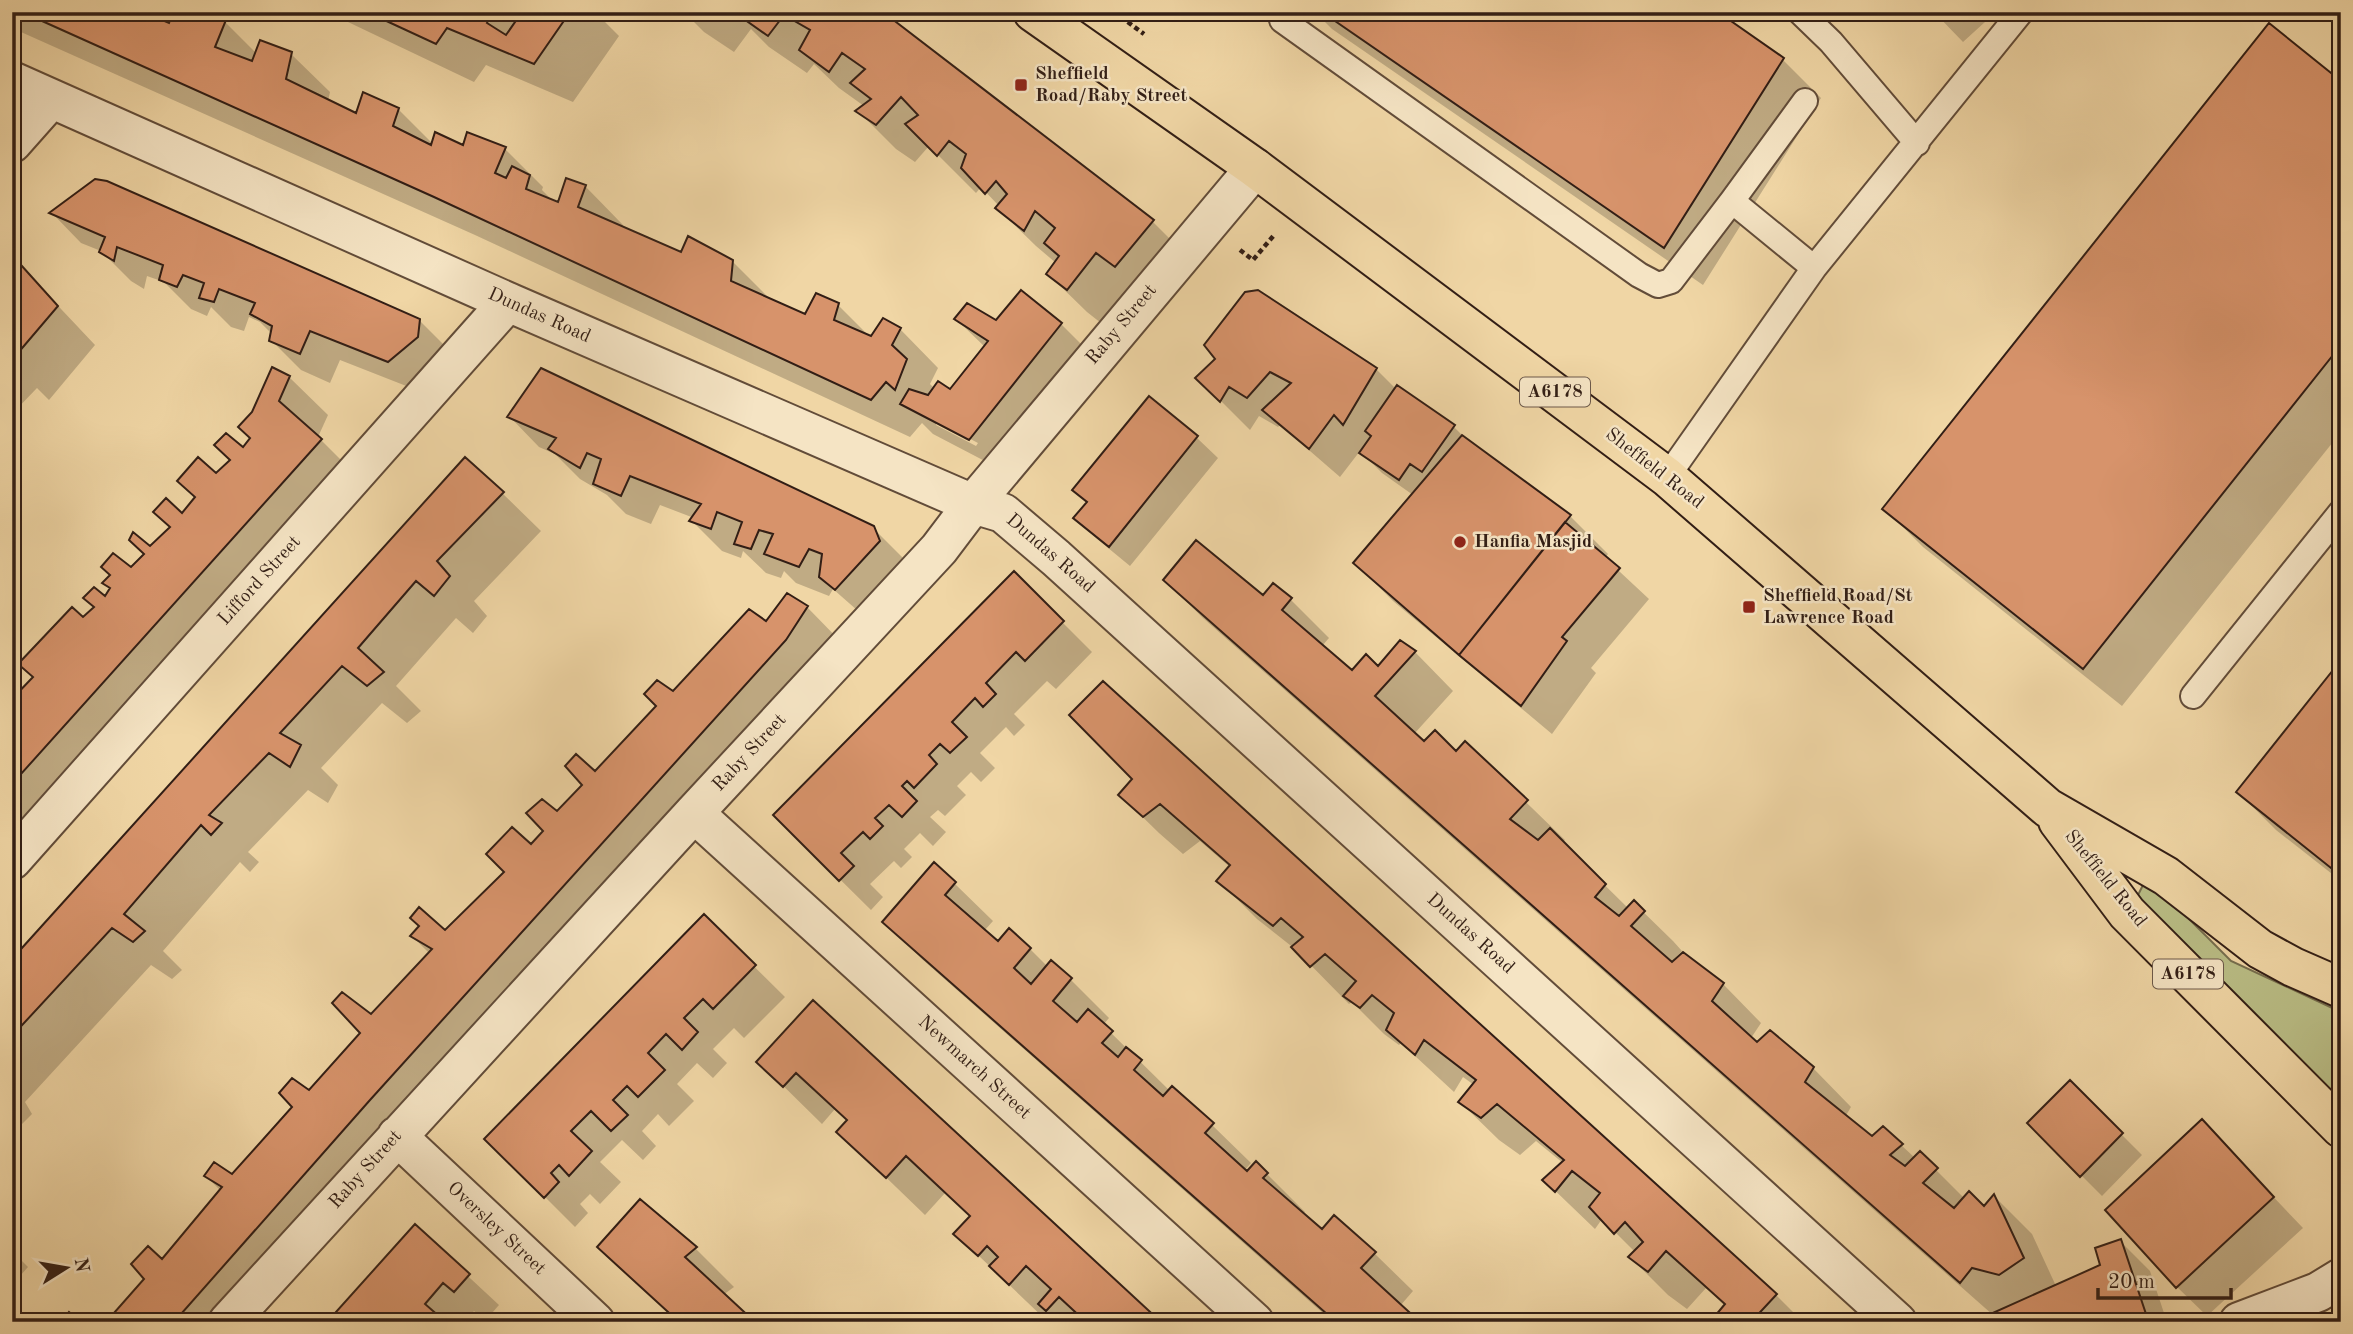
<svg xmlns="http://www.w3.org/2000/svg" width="2353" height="1334" viewBox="0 0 2353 1334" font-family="'Old Standard TT',serif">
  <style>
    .green { fill: #babe86; stroke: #766e4e; stroke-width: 2 }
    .shadow { fill: #0003; fill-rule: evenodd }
    .building { fill: #d7936b; stroke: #321e15; stroke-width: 2 }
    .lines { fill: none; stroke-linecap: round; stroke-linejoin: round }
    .service-casing { stroke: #624c39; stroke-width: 28 }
    .minor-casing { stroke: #624c39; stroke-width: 42 }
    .primary-casing { stroke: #321e15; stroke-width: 42 }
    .path { stroke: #321e15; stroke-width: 4.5; stroke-dasharray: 5 3.5; stroke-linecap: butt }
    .service { stroke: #f5e4c4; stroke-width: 24 }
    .minor { stroke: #f5e4c4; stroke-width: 38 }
    .primary { stroke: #f0d6a5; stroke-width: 38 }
    .poi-dot { fill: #8f2418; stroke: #f5e4c4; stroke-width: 2.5 }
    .labels { text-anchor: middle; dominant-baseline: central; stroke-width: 5; stroke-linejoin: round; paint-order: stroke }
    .shield { fill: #f5e4c4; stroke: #6c594a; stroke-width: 2 }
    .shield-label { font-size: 18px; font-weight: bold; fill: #321e15 }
    .poi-label { font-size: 19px; font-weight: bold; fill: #321e15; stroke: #f5e4c4; text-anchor: start }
    .street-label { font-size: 19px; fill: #321e15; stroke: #f5e4c4 }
  </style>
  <rect width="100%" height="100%" fill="#f0d6a5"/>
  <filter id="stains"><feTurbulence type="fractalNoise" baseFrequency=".00286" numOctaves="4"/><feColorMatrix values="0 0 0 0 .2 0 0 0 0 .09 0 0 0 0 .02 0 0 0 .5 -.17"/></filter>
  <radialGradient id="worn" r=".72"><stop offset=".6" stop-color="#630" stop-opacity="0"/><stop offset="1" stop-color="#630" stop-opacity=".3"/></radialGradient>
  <path class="green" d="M2147,877L2231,961L2341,1012V1099L2297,1062L2134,903Z"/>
  <path class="shadow" d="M12,12H138L170,26L225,22L257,54H291L330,92L328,101L357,115L398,109L433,144L505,149L543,187L542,190L554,202L559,204L585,186L623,225L622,228L682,254L732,261L771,300L805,316L838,305L871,338L900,329L938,368L930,384L935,389L950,392L985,347L956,319L1061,324L1091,354L1000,469L933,434L922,423L910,437L475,235L12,28ZM936,421L978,443L976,446L936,425Z
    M327,12H491L481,29L484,31L496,12H595L619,36L573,102L486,65L474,82Z
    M680,12H880L1153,222L1191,260L1106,327L1087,312L1048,274L1056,263L1036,246L997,208L999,206L981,187L976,193L929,146L915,162L896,149L858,111L864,106L839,88L814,64L807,73L769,47L751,29L734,52L704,32L685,13L683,15Z
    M1315,12H1715L1783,60L1821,98L1703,285L1332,29Z
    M1934,12H1996L1963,42Z
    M2341,83V432L2122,706L1923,547L1885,509Z
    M52,213L419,320L449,350L419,391L340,360L330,383L301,370L271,340L272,334L260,322L249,317L244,331L231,327L211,307L207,316L191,309L164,282L147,276L144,289L131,281L101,251L81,243Z
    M12,257L95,345L49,400L37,388L12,414Z
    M1217,359L1376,369L1396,389L1454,427L1469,442L1570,516L1608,554L1605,558L1649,599L1591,668L1596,673L1552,734L1393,601L1355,563L1413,495L1382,473L1360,451L1340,477L1280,425L1278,427L1259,416L1250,430L1198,378Z
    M289,377L328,415L318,437L359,478L12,865V702L83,620L105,598L111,590L104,583L131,570L216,475L243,450Z
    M1149,399L1197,438L1218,458L1130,566L1096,538L1076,517L1088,503L1075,490Z
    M510,417L873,528L903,558L909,571L866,618L833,589L829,596L796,583L784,571L781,578L766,573L743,551L741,558L722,551L692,521L694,518L660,505L651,524L626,514L607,495L580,479L555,454L539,447Z
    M502,493L541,531L474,601L487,616L473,633L456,618L396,686L421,711L407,723L382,703L321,768L338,785L328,803L308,790L248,852L259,862L250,872L240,862L163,951L182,970L172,979L151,965L25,1102L32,1114L20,1126L12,1119V962Z
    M1014,574L1092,652L1056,689L1047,681L1014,714L1025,725L1014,736L1006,727L980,753L995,768L981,782L971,772L957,786L966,795L945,816L938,810L930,817L946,832L933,846L920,833L904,849L912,857L901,868L894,861L870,884L883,897L871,910L775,815Z
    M1165,580L1263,598L1273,585L1291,600L1329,638L1322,646L1352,672L1379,668L1400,642L1415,652L1453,691L1414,734L1424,743L1457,753L1465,743L1565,840L1562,843L1629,909L1634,903L1673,941L1682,951L1674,959L1676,961L1683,955L1723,984L1761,1023L1751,1038L1757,1044L1813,1068L1851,1107L1845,1117L1872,1139L1883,1128L1915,1158L1920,1154L1965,1199L1984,1209L1994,1196L2032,1234L2056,1286L2102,1266L2120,1241L2150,1271L2167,1322H1995L1993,1315L1203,618Z
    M807,607L845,646L247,1322H108L162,1261L221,1191L206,1176H233L363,1033L371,1017L430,954L412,936L445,932L531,846L557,813L674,693L767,623Z
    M2341,663V881L2276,830L2238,792Z
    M1134,779L1776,1295L1803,1322H1712L1725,1306L1706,1288L1687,1309L1668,1295L1630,1257L1635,1252L1602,1219L1595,1229L1544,1180L1563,1163L1536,1141L1520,1155L1499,1140L1460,1102L1474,1085L1463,1077L1454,1092L1401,1043L1399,1045L1384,1034L1352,1002L1349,1004L1295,949L1257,919L1219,881L1231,868L1200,841L1183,854L1159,833L1120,795Z
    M954,883L993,921L984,931L998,944L1030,949L1048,967L1052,963L1071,980L1109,1018L1103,1025L1170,1091L1212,1125L1251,1163L1244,1171L1267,1174L1305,1212L1303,1215L1322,1232L1374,1253L1413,1291L1400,1306L1417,1322H1333L923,960L884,922Z
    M704,917L785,997L744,1038L734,1028L713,1049L727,1063L713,1078L697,1063L677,1084L694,1101L669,1126L658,1114L642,1131L656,1146L643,1160L622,1140L600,1162L621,1182L600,1204L590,1194L580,1204L588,1213L575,1227L487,1139Z
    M813,1002L1158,1322H1058L1053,1317L1048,1322L956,1234L971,1217L945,1193L925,1215L839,1132L848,1121L835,1109L822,1124L759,1062Z
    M2070,1083L2142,1155L2102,1196L2029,1123Z
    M2202,1122L2303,1228L2207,1316L2177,1287Z
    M640,1201L696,1249L734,1287L723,1295L752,1322H678L599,1247Z
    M415,1227L499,1305L485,1321L474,1311L465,1322H330Z
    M12,1251L28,1267L12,1285Z"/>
  <path class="building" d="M22,12H143L169,23L173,12H207L226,20L215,47L252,61L260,40L292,52L286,79L356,113L363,92L399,108L393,126L431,145L435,132L463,145L467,132L506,147L495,173L506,178L512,166L530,175L526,189L558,202L566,178L586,185L578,207L681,252L688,236L733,260L731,281L805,314L816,293L839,303L834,320L871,336L883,318L901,328L892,345L907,359L895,390L886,382L871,400L434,197Z
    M367,12H493L487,23L506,35L522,12H570L534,64L447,28L436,44Z
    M734,12H883L1154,220L1115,267L1096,253L1067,290L1046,274L1059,256L1044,243L1055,228L1035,211L1024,231L995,208L1007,194L996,181L985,194L961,168L966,154L949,141L937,156L905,124L918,115L901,97L876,125L855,111L871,99L850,83L865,69L842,53L829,72L799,50L810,30L784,15L768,36Z
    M1322,12H1718L1784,58L1664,248Z
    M2269,23L2341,81V345L2083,669L1882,509Z
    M95,179L107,181L420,319L418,337L388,362L310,331L300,354L269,341L272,326L250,314L255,303L219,289L214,302L199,298L204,283L183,275L177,287L159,280L163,265L117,247L114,261L99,252L105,237L49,213Z
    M12,255L58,306L12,360Z
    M1021,290L1062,323L969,440L900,404L909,389L928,395L938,381L950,389L988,341L954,319L967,303L996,320Z
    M1258,290L1377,368L1343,425L1334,415L1309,449L1262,410L1291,383L1270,372L1247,398L1229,387L1220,402L1195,378L1215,359L1204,345L1245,292Z
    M272,367L290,376L279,401L322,439L12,784V699L33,677L18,664L72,607L83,617L94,607L83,598L94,587L105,596L110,588L102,583L110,575L101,567L113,553L131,567L144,554L129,540L133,532L150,546L170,527L153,512L166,498L182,513L195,497L177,481L198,457L216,473L230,460L214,445L226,433L243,447L250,438L238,427L252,412Z
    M541,368L874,526L880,541L835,590L819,577L822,554L809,549L799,567L764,554L773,534L759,530L751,549L734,544L742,522L717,512L711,529L689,521L701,504L630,476L621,496L593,484L601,459L587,453L580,468L548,449L556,438L507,417Z
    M1397,385L1455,425L1422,472L1410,464L1399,480L1359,453L1371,436L1365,431Z
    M1149,396L1198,436L1109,547L1073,518L1087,502L1072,490Z
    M1462,435L1571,515L1459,655L1353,563Z
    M465,457L504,492L437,561L450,576L434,596L416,581L358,648L384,672L367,686L342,666L280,733L301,745L290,767L269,753L209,815L222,823L211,835L201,825L124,914L145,931L133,942L112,928L12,1036V959Z
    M1565,522L1620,568L1562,637L1567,641L1521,706L1459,655Z
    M1196,540L1263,595L1273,583L1292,598L1282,610L1352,670L1366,654L1378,666L1400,640L1416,651L1375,696L1424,741L1435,730L1456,751L1465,741L1528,800L1510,819L1538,840L1550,828L1606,884L1595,897L1619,916L1634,900L1645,911L1631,926L1672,962L1683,952L1724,983L1712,1001L1757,1042L1770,1030L1814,1067L1805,1082L1872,1136L1883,1126L1903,1144L1890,1155L1905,1166L1920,1151L1938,1168L1923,1183L1954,1208L1969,1191L1984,1206L1994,1194L2024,1258L1999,1275L1972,1268L1960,1283L1163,580Z
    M1014,571L1064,621L1025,661L1016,652L986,683L996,694L983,707L975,698L952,722L967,737L950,753L940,744L929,755L937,764L914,788L907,781L902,786L917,801L902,817L889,805L875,818L883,826L870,839L863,832L841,853L854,866L839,881L773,815Z
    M787,593L808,606L786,640L370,1100L174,1322H106L144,1279L131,1264L148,1246L162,1259L222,1187L204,1176L214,1162L232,1174L292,1107L279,1093L292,1078L309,1090L360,1033L332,1003L342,992L371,1014L432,949L410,936L419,926L410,918L419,907L445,930L504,872L486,854L512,827L531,844L543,831L526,813L542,799L557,811L582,785L565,766L576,754L595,771L656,706L644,694L657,680L673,691L749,609L766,621Z
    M2341,660V876L2236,792Z
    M1103,681L1777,1294L1751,1322H1710L1725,1304L1666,1251L1648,1272L1628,1257L1643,1242L1625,1222L1614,1234L1589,1207L1600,1193L1572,1171L1555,1192L1542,1180L1564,1160L1497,1104L1481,1118L1458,1102L1476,1080L1424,1040L1415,1055L1386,1030L1394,1013L1372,995L1360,1008L1343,996L1356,981L1325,954L1310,967L1291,947L1303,937L1281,918L1273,926L1216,881L1230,865L1160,804L1143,817L1118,795L1132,779L1069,715Z
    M934,862L956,882L945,895L998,941L1009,928L1031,948L1014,968L1031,984L1051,960L1072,978L1053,1001L1077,1022L1088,1009L1113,1031L1102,1043L1118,1057L1126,1047L1142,1060L1134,1070L1163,1096L1172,1086L1214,1123L1205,1133L1247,1171L1256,1161L1268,1173L1263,1178L1322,1229L1334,1215L1376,1252L1361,1268L1420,1322H1336L882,922Z
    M704,914L756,965L713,1009L703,999L684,1018L698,1032L682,1050L666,1034L648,1053L665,1070L638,1097L627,1086L613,1100L628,1115L611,1131L591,1111L571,1131L592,1151L569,1176L559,1165L551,1173L559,1182L544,1198L484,1139Z
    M813,1000L1161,1322H1086L1059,1297L1046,1311L1038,1304L1051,1289L1026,1266L1009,1285L989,1266L998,1257L987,1246L978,1256L953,1234L970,1216L906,1156L886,1178L836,1132L847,1120L796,1073L783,1087L756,1062Z
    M2070,1080L2123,1133L2080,1177L2027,1123Z
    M2202,1119L2274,1197L2176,1288L2105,1210Z
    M640,1199L697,1247L685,1257L755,1322H679L597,1247Z
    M415,1224L470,1274L454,1292L443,1283L425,1304L441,1318L438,1322H327Z
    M2121,1239L2146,1314L2129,1322H1994L1986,1316L2100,1265L2095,1248Z
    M69,1312L82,1322H61Z"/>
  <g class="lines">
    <defs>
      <path id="service" d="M1800,12L1831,42L1917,143
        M1282,20L1639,275L1658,285L1671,281L1732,201L1814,268
        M1732,201L1805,101
        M1667,477L1814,268L2021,12
        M2193,696L2341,512"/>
      <path id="minor" d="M12,81L508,302L973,504L1003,513L1056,558L1897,1322
        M12,143L51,99
        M694,813L1254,1322
        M12,860L508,302
        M397,1136L595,1322
        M228,1322L694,813L939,549L973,504L1255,168
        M2239,1322L2318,1292L2341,1278"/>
      <path id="primary" d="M1033,12L1255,168L1667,477L2048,808L2166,876L2260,949L2293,967L2341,988
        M2058,821L2127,913L2341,1128"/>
    </defs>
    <use href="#service" class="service-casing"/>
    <use href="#minor" class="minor-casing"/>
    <use href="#primary" class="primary-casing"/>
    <path class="path" d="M1114,12L1144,34
      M1240,250L1253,260L1275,234"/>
    <use href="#service" class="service"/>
    <use href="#minor" class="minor"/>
    <use href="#primary" class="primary"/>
  </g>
  <g class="poi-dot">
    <rect x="1014" y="78" width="14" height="14" rx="3.5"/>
    <circle cx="1460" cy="542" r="7"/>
    <rect x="1742" y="600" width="14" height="14" rx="3.5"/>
  </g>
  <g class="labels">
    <g class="shield">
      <rect x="1520" y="377.5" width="70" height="29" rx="5"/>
      <rect x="2153" y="959.5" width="70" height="29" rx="5"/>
    </g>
    <g class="shield-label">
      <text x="1555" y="392">A6178</text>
      <text x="2188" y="974">A6178</text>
    </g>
    <g class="poi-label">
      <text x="1035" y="74">Sheffield<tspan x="1035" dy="22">Road/Raby Street</tspan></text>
      <text x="1474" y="542">Hanfia Masjid</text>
      <text x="1763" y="596">Sheffield Road/St<tspan x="1763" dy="22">Lawrence Road</tspan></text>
    </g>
    <g class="street-label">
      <text transform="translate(539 316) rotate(24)">Dundas Road</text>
      <text transform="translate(1122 325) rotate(-50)">Raby Street</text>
      <text transform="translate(1654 469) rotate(38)">Sheffield Road</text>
      <text transform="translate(1050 554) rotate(41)">Dundas Road</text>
      <text transform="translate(260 581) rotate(-48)">Lifford Street</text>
      <text transform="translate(750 753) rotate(-47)">Raby Street</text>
      <text transform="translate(2105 879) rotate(51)">Sheffield Road</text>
      <text transform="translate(1470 934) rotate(42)">Dundas Road</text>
      <text transform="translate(974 1068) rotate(42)">Newmarch Street</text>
      <text transform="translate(366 1170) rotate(-48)">Raby Street</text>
      <text transform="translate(496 1229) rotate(43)">Oversley Street</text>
    </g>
  </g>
  <rect width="2353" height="1334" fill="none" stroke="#f0d6a5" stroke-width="42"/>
  <rect x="14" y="14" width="2325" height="1306" fill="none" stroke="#321e15" stroke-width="3.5"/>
  <rect x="21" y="21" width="2311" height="1292" fill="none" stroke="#321e15" stroke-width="2"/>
  <g transform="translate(66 1268) rotate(79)" stroke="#f5e4c4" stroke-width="5" paint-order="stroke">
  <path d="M0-5L12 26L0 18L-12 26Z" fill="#321e15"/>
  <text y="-10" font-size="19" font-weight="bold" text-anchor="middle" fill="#321e15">N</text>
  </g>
  <path d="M2098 1288v10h133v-10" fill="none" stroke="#321e15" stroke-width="3.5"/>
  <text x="2108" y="1288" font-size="21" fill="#321e15" stroke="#f5e4c4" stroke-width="5" paint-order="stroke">20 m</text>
  <rect width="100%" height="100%" filter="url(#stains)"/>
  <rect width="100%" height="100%" fill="url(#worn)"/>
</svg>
